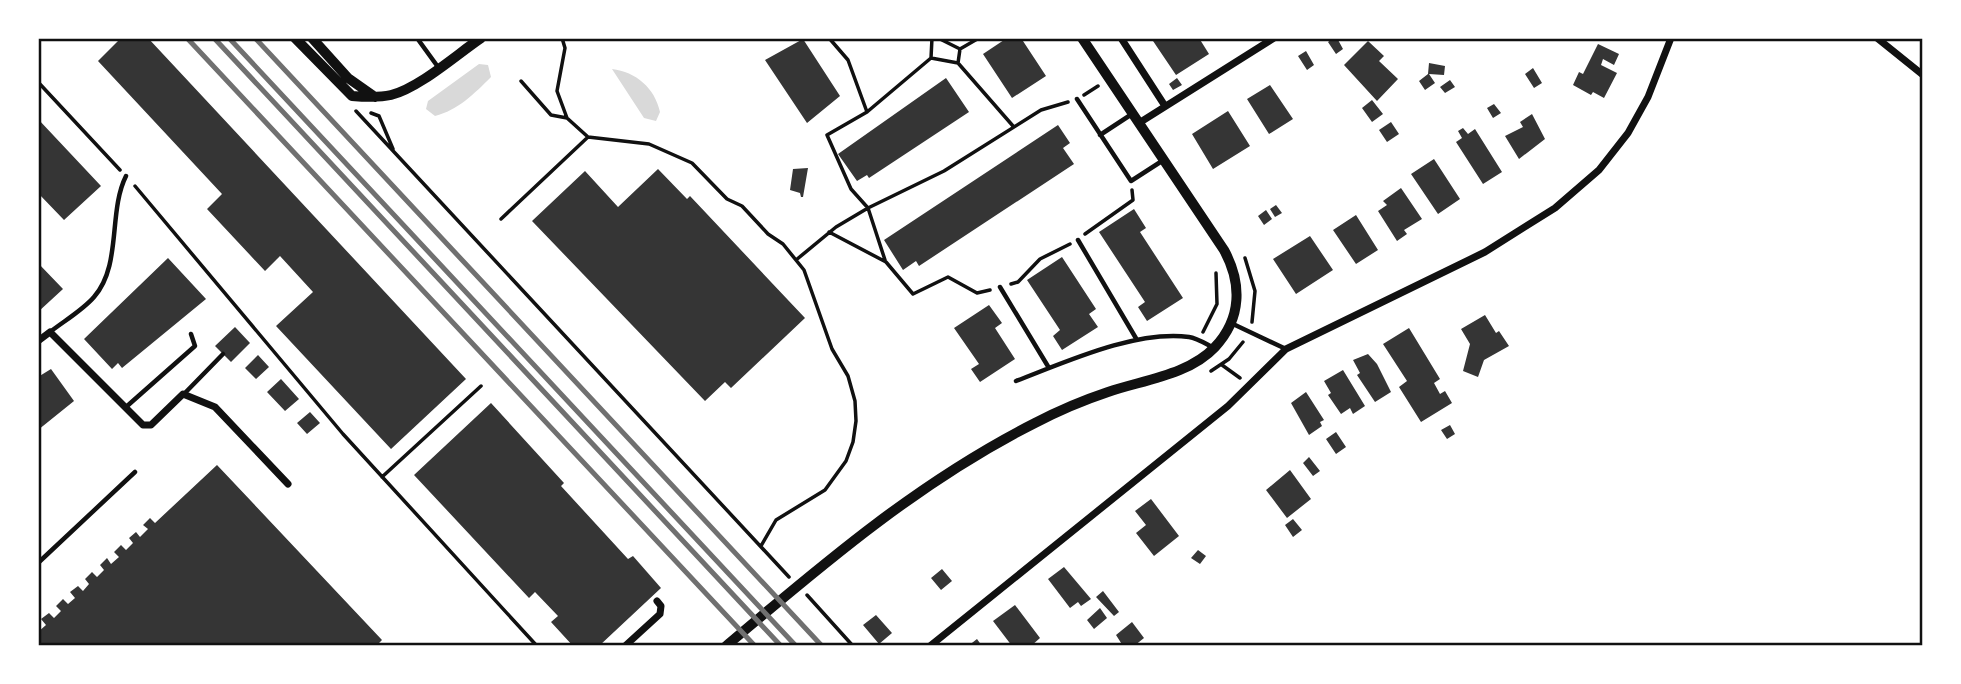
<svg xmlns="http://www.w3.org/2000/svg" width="1961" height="684" viewBox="0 0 1961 684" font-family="'Noto Sans',sans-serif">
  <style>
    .water { fill: #d9d9d9 }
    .building { fill: #353535 }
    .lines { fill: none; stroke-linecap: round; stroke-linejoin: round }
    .path { stroke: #111; stroke-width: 3.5 }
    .service { stroke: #111; stroke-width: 4.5 }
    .minor { stroke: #111; stroke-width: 7 }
    .tertiary { stroke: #111; stroke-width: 10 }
    .rail { stroke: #707070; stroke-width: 5 }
    .neatline { fill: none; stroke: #111; stroke-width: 2.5 }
  </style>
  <rect width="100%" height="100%" fill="#fff"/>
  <path class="water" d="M479,64L488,65L491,77C474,94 458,110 435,116L426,109L428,101Z
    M612,69C636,72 655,88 660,112L656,121L644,118Z"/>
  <path class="building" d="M121,38H148L466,379L391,449L276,326L313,292L280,256L265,271L207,209L222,194L98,61Z
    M1007,38H1021L1046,76L1012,98L983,54Z
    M1151,38H1199L1209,54L1176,75Z
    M1333,38H1337L1343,49L1336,54L1328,42Z
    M803,39L840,96L807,123L765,60Z
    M1368,41L1384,56L1379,61L1398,79L1377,101L1344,65Z
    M1598,44L1619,54L1614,65L1603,59L1601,65L1617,73L1604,98L1593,92L1591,95L1573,85L1579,72L1583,74Z
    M1306,51L1314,65L1307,70L1298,56Z
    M1429,63L1445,66L1444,75L1429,74L1435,83L1425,90L1419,81L1428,74Z
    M1533,68L1542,83L1534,88L1525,74Z
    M946,78L969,112L869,178L867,175L857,181L838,154Z
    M1177,78L1182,85L1173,90L1169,84Z
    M1450,80L1455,87L1445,93L1440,87Z
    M1270,85L1293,119L1269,134L1247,99Z
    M1372,100L1383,114L1372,122L1362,108Z
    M1494,104L1501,113L1493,118L1487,108Z
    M1228,111L1250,146L1213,169L1192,134Z
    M1532,114L1545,139L1519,159L1505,136L1523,127L1520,122Z
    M38,119L101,186L64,220L38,193Z
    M1391,122L1399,134L1387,142L1379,130Z
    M1058,125L1070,143L1063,148L1074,164L919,266L916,261L903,270L884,240Z
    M1463,128L1468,134L1475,129L1502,172L1483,184L1456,142L1462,138L1458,131Z
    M1434,159L1460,199L1438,214L1411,174Z
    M808,168L803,197H801L800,193L790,190L793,169Z
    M658,169L687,199L690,196L805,318L731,388L725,382L705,401L532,221L585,171L618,207Z
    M1401,188L1422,219L1404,230L1407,234L1397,241L1378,211L1387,205L1383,201Z
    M1276,205L1282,213L1275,217L1270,209Z
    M1134,209L1146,228L1140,232L1183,298L1147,321L1138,307L1145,302L1099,232Z
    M1266,210L1272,219L1264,225L1258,216Z
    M1356,215L1378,250L1356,264L1333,230Z
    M1310,236L1333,270L1296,294L1273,259Z
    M1062,257L1096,309L1089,314L1098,327L1062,350L1053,336L1060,330L1027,280Z
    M168,258L206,299L122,368L118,363L112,369L84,339Z
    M38,263L63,289L38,312Z
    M989,305L1002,323L995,328L1015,359L980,382L971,369L979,364L954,328Z
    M1485,315L1496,333L1499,331L1509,346L1484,360L1478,377L1463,371L1470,344L1461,329Z
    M235,327L250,343L231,362L215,346Z
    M1409,328L1440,379L1434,383L1440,394L1445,391L1452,403L1421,422L1399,387L1407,381L1383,344Z
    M1368,354L1377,364L1391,392L1375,402L1357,375L1360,373L1353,360Z
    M258,355L269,367L256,379L245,368Z
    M51,369L74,401L38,430V377Z
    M1343,370L1365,406L1353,414L1350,408L1341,414L1328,395L1331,393L1324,381Z
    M281,379L299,399L285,411L267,392Z
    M1306,392L1324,420L1320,422L1322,426L1309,435L1291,403Z
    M491,403L564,483L561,486L628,559L633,556L661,588L599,646H573L551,622L558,616L535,592L529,598L414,475Z
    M310,412L320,423L307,434L297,423Z
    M1450,425L1455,434L1447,439L1441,430Z
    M1336,432L1346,447L1336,454L1326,439Z
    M1309,457L1320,471L1313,476L1303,463Z
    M217,465L382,640L376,646H38V632L46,625L41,619L49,613L54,618L61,611L56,606L63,599L68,604L75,598L70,592L78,586L83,591L89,584L85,579L92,572L97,577L104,570L100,565L107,558L111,564L119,557L114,552L121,545L126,550L133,543L129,538L136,532L140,537L148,529L143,525L150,518L155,523Z
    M1290,470L1311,499L1287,518L1266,490Z
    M1151,499L1179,536L1154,556L1136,533L1146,525L1135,511Z
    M1293,519L1302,530L1293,537L1285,525Z
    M1198,550L1206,556L1200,564L1191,558Z
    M1064,567L1091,599L1081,606L1078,602L1070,608L1048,579Z
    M942,569L952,581L941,590L931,578Z
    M1103,591L1119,612L1114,616L1096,597Z
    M1015,605L1040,638L1031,646H1012L993,621Z
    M1100,608L1107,618L1094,629L1087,620Z
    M876,615L892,633L879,644L863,625Z
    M1132,622L1144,638L1134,646H1123L1116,635Z
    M977,639L982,646H968Z"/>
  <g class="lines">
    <path class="path" d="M562,38L565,48L557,91L567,118L588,137L649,144L692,163L727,199L742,206L768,234L783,244L804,270L832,349L848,376L855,401L856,421L853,442L846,461L825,490L776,520L761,546
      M829,38L848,60L867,112L931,58L932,38
      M938,38L960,49
      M931,58L958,63L1013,126
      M958,63L960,49L979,38
      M521,81L551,115L567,118
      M38,82L120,170
      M1084,95L1098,86
      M356,111L789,577
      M867,112L827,135L851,189L868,208L885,260
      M371,113L379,116L393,149
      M135,186L343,434L537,646
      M501,219L588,137
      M829,232L886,262L913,294L948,277L977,293L990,290
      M1085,234L1133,200L1132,190
      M1245,258L1255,291L1252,322
      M796,260L836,227L868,208L944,171L1041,110L1068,102
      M1011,284L1018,282L1040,259L1070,244
      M1203,332L1217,304L1216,273
      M1222,365L1240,378
      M1211,371L1229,359L1243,342
      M382,477L481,386
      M807,595L853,646"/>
    <path class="service" d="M417,38L438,67
      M678,38H686
      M1077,99L1131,181L1162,161
      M1100,135L1132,114
      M1078,240L1137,340
      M1000,287L1049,368
      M1233,324L1286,349
      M50,332C64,321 83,310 94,297C122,265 108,212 126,176
      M1016,381C1066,362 1135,330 1189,337C1197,338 1206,344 1214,348
      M184,394L223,354
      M126,407L195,346L191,334
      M38,563L135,472"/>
    <path class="minor" d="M1121,38L1165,106
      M1877,38L1923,75
      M1139,123L1274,38
      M38,341L50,332L143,425H151L183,394L215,407L288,484
      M625,646L660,614L661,606L657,601
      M930,646L1228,406L1286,349L1485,252L1555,208L1599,170L1628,133L1648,97L1671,38"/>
    <path class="tertiary" d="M295,38L352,96C364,97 378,98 391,95C419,88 456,55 481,38
      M312,38L348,78L375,97
      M726,646C824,563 920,481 1035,423C1058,411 1084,400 1108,392C1143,380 1189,375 1215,347C1242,318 1242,283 1224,250L1082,38"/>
    <path class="rail" d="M187,38L755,646
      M214,38L781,646
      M229,38L796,646
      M255,38L822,646"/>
  </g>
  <rect width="1961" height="684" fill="none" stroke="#ffffff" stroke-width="80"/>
  <rect x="40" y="40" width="1881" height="604" class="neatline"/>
</svg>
